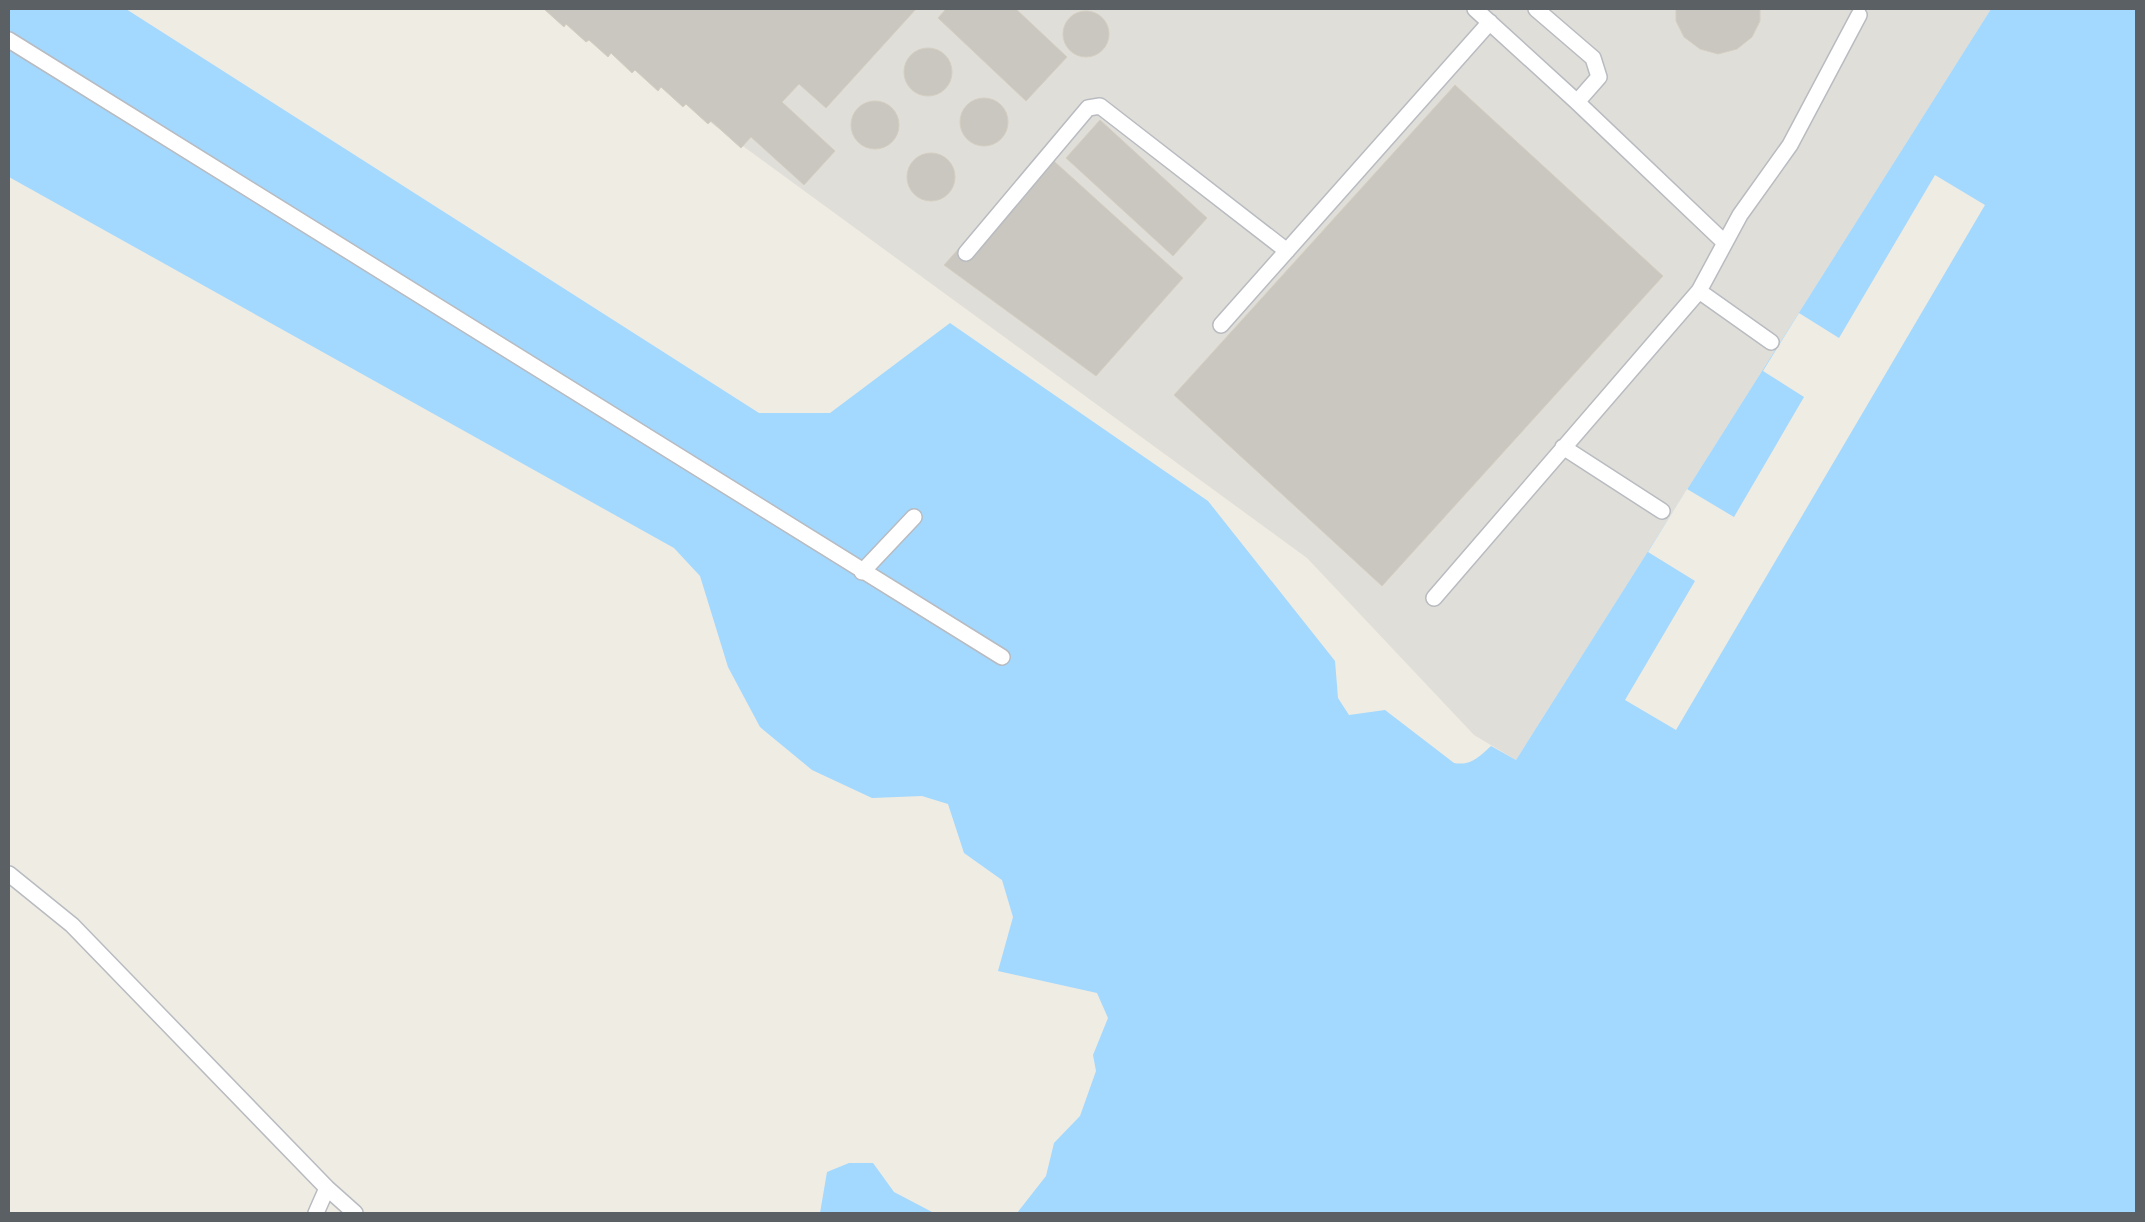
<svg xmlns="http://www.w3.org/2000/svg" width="2145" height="1222" viewBox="0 0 2145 1222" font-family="Signika,sans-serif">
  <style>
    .industrial { fill: #e0ded8 }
    .water { fill: #a3d8ff }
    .pier { fill: #efece3 }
    .building { fill: #cac7c0; stroke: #d4cec1 }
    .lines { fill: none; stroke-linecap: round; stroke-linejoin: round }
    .lane-casing { stroke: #b8bbc0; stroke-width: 18 }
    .lane { stroke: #fff; stroke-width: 15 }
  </style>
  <rect width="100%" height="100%" fill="#efece3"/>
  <path class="industrial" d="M555,9H1991L1516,760L1474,735L1307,558Z"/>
  <path class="water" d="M9,9H126L759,413H830L950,323L1208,501L1335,661L1338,698L1349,715L1385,710L1454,763C1471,766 1479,757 1491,746L1516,760L1991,9H2136V1213H1017L1046,1176L1054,1143L1080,1116L1096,1071L1093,1055L1108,1018L1097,993L998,971L1013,917L1002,880L964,853L948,804L922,796L872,798L812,770L760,727L728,667L700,576L674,548L9,177Z
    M849,1163H873L894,1192L934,1213H820L827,1172Z"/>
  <path class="pier" d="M1935,175L1985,205L1676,730L1625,700L1695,581L1648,552L1687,489L1734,517L1804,397L1763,371L1799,313L1839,338Z"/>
  <path class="building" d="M544,9H916L826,108L799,84L782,102L835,151L804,185L751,137L741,148L711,121L708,124L686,104L683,107L661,87L658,91L635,70L632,73L611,53L608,57L589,40L586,42L566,24L564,27Z
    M946,9H1016L1067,57L1026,101L938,18Z
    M1676,9H1760V21L1752,37L1737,49L1718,54L1700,49L1684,37L1676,21Z
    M1063 34a23 23 0 1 1 46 0a23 23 0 1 1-46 0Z
    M904 72a24 24 0 1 1 48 0a24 24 0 1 1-48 0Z
    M1455,85L1663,276L1382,586L1174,395Z
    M960 122a24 24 0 1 1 48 0a24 24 0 1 1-48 0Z
    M851 125a24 24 0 1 1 48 0a24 24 0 1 1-48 0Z
    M1100,120L1207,218L1173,256L1066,158Z
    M907 177a24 24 0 1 1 48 0a24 24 0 1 1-48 0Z
    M1045,153L1183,278L1096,376L944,265Z"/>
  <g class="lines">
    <defs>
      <path id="lane" d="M1475,9L1577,102L1724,242
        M1536,9L1593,58L1599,77L1577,102
        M9,40L1002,657
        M966,253L1088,108L1100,106L1287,251
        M1699,291L1771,342
        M1221,325L1490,22
        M1563,447L1662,511
        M862,572L914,517
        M1434,598L1699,291L1740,215L1790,145L1859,15
        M9,874L72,925L327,1188L355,1213
        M316,1213L327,1188"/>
    </defs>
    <use href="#lane" class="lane-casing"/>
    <use href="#lane" class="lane"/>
  </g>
  <rect width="2145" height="1222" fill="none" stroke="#5b6065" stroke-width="20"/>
</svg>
